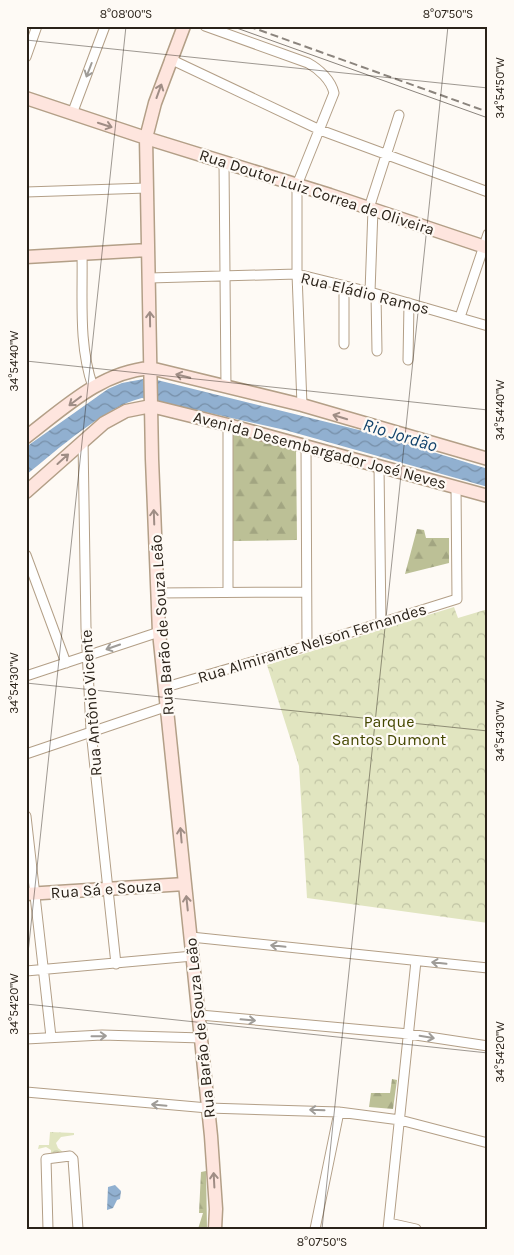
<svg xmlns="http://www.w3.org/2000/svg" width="514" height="1255" viewBox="0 0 514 1255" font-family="Karla,sans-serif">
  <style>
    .forest { fill: url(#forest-firs) }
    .park { fill: url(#park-crowns) }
    .water { fill: url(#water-waves) }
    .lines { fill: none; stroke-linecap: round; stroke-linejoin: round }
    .street-casing { stroke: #b39f87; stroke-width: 11 }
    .secondary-casing { stroke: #b39f87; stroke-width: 15 }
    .street { stroke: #fff; stroke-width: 9 }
    .secondary { stroke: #fee5de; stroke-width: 12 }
    .tram { stroke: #8b847d; stroke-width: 1 }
    .rail { stroke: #8b847d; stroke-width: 2; stroke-dasharray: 8 4; stroke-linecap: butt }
    .oneway { stroke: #9f9c98 }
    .oneway2 { stroke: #9f8d85 }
    .ticks { fill: none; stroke: #2a2219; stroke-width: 1; stroke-opacity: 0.45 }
    .labels { text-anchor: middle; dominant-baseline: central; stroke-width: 4.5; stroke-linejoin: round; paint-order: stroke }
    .street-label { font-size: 16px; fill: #2a2219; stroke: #fefaf5 }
    .park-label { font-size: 16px; fill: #444700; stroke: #fefaf5 }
    .water-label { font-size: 18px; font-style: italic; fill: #13436c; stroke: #fefaf5 }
    .neatline { fill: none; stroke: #2a2219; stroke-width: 2 }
    .ticks-label { font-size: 12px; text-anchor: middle; fill: #2a2219 }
  </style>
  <defs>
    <pattern id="forest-firs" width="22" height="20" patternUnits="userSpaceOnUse" patternTransform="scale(1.25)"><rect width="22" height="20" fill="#bcc096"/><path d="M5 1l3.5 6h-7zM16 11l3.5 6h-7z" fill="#a2a581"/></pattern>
    <pattern id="park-crowns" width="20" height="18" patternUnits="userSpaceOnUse" patternTransform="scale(1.25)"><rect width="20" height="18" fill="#e1e5c0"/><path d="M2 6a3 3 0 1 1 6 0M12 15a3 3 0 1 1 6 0" fill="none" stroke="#c1c4a4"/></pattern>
    <pattern id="water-waves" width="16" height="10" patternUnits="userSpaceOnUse" patternTransform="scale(1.25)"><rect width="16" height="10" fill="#91b0d0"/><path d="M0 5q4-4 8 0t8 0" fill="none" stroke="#778fa8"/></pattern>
  </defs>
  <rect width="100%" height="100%" fill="#fefaf5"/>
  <path class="forest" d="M234,431L296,448L297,540L233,541L232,433Z
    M417,529L424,530L426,538H449V563L405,574Z
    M392,1079L397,1080L393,1109L369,1107L371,1093H390Z
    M206,1171L207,1229H198L203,1213H199L201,1172Z"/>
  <path class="park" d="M454,607L458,618L488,609V923L307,898L299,766L267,665Z
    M50,1132L74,1133V1135L61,1137L56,1143L58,1148L69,1157L51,1155V1150L46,1147L38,1149L39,1145H49Z"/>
  <path class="water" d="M149,378L371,433L488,469V487L285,430L142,398C106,406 56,451 26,475V447L108,389L122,383Z
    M115,1185L121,1191L120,1199L117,1200L113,1208L107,1210L108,1187Z"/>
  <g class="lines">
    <defs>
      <path id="street" d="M205,26L308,63C319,69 331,80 334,93L297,185V274L302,405
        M26,57L37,26
        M170,59L320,130L488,192
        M72,114L105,26
        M224,163L226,387
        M26,192L147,188
        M369,208L399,115
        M82,253C83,298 78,344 93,387
        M149,278L297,274L370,292L488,326
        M370,292L373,209
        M376,294L377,351
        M460,317L488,234
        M344,344V286
        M408,360L409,303
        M228,425V592
        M83,440L86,628L91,731L116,964
        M306,446L307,646
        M379,466L381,624
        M26,555L66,663
        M157,593L305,592
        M26,676L159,632
        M166,687L307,646L457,599L456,487
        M26,754L168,706
        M26,816L51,1037
        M191,937L488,968
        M26,971L193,956
        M200,1015L409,1034L488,1046
        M26,1039L102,1035L202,1038
        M26,1092L208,1108L339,1112L400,1120L488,1143
        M389,1223L416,1229
        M48,1229L46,1159L70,1156L73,1159L78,1229
        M315,1229L339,1112
        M388,1229L416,961"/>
      <path id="secondary" d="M184,26L155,103L146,138L152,459L159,632L211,1136L216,1209L215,1229
        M26,98L146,138L330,195L488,248
        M26,257L148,250
        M26,437C64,408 101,372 150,368L302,405L488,459
        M26,492L104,423L126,411L151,406L228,425L488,496
        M26,894L185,884"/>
    </defs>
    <use href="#street" class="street-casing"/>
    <use href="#secondary" class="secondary-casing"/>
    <use href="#street" class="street"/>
    <use href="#secondary" class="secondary"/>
    <path class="tram" d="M231,26L488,118"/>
    <path class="rail" d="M248,26L488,112"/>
  </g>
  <defs><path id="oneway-shaft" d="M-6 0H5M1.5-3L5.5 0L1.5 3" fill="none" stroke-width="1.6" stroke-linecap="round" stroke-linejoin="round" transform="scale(1.25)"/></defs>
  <g class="oneway">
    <use href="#oneway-shaft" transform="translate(89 70) rotate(111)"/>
    <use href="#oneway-shaft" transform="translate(113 647) rotate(161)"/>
    <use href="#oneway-shaft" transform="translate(278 946) rotate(-174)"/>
    <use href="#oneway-shaft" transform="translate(439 963) rotate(-174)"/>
    <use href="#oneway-shaft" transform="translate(248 1020) rotate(5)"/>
    <use href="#oneway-shaft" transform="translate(99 1036) rotate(-1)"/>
    <use href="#oneway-shaft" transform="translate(427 1037) rotate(9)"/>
    <use href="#oneway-shaft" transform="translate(159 1105) rotate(-175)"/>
    <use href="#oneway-shaft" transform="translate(317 1110) rotate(-178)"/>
  </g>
  <g class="oneway2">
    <use href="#oneway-shaft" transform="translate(159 91) rotate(-70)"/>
    <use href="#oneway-shaft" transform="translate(105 125) rotate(18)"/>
    <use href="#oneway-shaft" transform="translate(150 319) rotate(-91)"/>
    <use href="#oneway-shaft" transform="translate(183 376) rotate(-166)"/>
    <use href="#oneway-shaft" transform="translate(75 401) rotate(143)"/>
    <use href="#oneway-shaft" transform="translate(340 417) rotate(-163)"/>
    <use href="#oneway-shaft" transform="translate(63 459) rotate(-42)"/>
    <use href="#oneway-shaft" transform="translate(154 517) rotate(-92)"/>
    <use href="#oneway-shaft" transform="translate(181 835) rotate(-95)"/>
    <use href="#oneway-shaft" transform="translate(187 903) rotate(-96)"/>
    <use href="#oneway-shaft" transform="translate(214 1180) rotate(-93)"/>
  </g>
  <path class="ticks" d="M26,40L488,88M26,361L488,410M26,683L488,731M26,972L126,26M26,1004L488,1053M322,1229L448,26"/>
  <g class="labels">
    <g class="street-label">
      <text transform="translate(317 192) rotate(18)">Rua Doutor Luiz Correa de Oliveira</text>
      <text transform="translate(365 293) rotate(14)">Rua Eládio Ramos</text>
      <text transform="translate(320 450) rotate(15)">Avenida Desembargador José Neves</text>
      <text transform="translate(162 625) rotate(-94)">Rua Barão de Souza Leão</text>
      <text transform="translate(312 643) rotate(-17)">Rua Almirante Nelson Fernandes</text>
      <text transform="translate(91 703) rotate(-94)">Rua Antônio Vicente</text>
      <text transform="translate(106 889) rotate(-4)">Rua Sá e Souza</text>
      <text transform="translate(200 1028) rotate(-96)">Rua Barão de Souza Leão</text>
    </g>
    <g class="park-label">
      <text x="389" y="721">Parque<tspan x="389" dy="18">Santos Dumont</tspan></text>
    </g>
    <g class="water-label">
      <text transform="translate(400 435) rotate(17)">Rio Jordão</text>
    </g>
  </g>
  <rect width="514" height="1255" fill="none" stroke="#fefaf5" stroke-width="55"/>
  <rect x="28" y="28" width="458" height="1200" class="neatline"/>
  <g class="ticks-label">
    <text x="126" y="18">8°08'00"S</text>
    <text x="448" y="18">8°07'50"S</text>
    <text transform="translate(500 88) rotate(-90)" y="4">34°54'50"W</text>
    <text transform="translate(14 361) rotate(-90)" y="4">34°54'40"W</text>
    <text transform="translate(500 410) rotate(-90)" y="4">34°54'40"W</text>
    <text transform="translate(14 683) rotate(-90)" y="4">34°54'30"W</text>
    <text transform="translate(500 731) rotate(-90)" y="4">34°54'30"W</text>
    <text transform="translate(14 1004) rotate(-90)" y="4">34°54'20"W</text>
    <text transform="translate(500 1052) rotate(-90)" y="4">34°54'20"W</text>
    <text x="322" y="1246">8°07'50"S</text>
  </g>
</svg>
